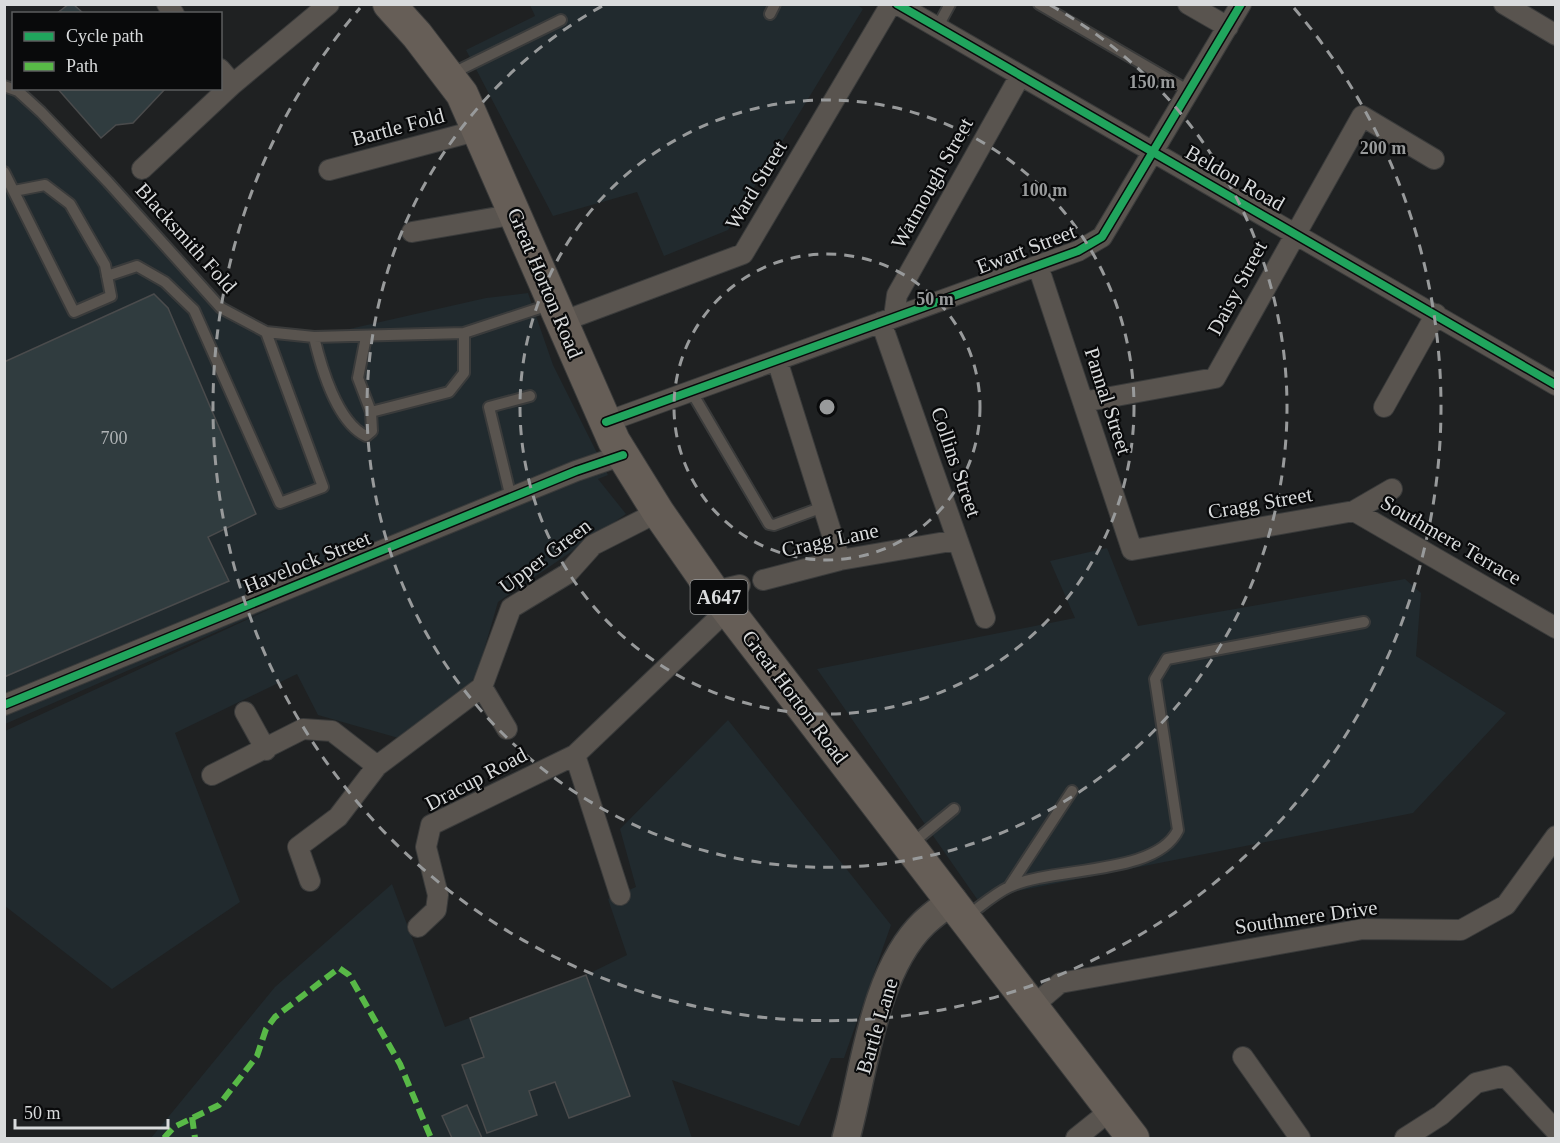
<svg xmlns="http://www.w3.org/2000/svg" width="1560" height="1143" viewBox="0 0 1560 1143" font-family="'Times New Roman',serif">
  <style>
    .built { fill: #212a2e }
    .building { fill: #303c3f; stroke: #4a4b4c; stroke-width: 1.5 }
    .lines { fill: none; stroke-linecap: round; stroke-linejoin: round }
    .lane-casing { stroke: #3a3b3b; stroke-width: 14 }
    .street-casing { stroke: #3a3b3b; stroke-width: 22 }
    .secondary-casing { stroke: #3a3b3b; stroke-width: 30 }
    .primary-casing { stroke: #3a3b3b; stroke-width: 34 }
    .lane { stroke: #59544f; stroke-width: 10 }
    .street { stroke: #59544f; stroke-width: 20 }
    .secondary { stroke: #5d5751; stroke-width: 27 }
    .primary { stroke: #665e57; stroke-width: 32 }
    .quiet { stroke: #58b947; stroke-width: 6; stroke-dasharray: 12 6; stroke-linecap: butt }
    .cycleway-casing { stroke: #090a0b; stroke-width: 11 }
    .cycleway { stroke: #20a55d; stroke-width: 8 }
    .ring { fill: none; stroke: #989a9b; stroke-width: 3; stroke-dasharray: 10 8 }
    .labels { text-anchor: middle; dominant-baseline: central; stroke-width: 4.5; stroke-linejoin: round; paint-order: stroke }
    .number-label { font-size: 18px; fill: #afb3b5 }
    .shield { fill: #090a0b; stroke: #9b9c9d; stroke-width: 1.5 }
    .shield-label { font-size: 20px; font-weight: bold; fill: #d9dbdc }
    .street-label { font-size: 21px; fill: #d9dbdc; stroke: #090a0b }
    .centre { fill: #989a9b; stroke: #090a0b; stroke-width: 3 }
    .ring-label { font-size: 18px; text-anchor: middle; font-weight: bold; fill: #989a9b; stroke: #090a0b; stroke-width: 4.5; stroke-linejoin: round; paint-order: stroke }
  </style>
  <rect width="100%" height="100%" fill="#1f2122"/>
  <path class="built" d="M856,4L863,9L728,230L664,256L637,192L553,216L466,50L535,16L530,5Z
    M4,86L32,103L221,308L266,332L314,337L486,298L528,293L553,365L608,475L598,479L626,514L498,602L477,674L423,745L318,715L297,674L175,733L240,902L112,989L5,906V731L283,603L5,724Z
    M1107,548L1138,626L1405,579L1421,593L1416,656L1506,713L1413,813L977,899L817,669L1075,618L1050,561Z
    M728,720L891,925L844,1058H831L799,1126L672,1080L692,1138H151L275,987L392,884L445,1027L586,975L627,955L608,899L636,887L620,829Z"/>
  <path class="building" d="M69,4H73L84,14H56Z
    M57,88H166L133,123L116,125L101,138Z
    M154,294L168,308L256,514L208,537L229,581L4,677V362Z
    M586,975L630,1096L569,1118L555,1082L529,1091L537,1115L487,1133L462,1065L484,1057L470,1018Z
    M467,1105L482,1138H452L442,1116Z"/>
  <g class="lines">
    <defs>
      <path id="lane" d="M1039,4L1189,91
        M770,14L775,4
        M937,28L950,4
        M451,74L561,20
        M4,86L18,91L41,112L108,182L221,308L266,332L314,337L464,333L552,304
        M4,172L74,312L111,296L105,265L70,204L45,185L14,191
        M107,276L137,266L165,282L194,310L280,503L323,487L266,332
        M314,337C321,367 337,422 366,436L372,431L371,412
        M366,337L358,378L371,412L449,392L464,373V333
        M691,391L769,524L774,525L823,507
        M511,498L489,407L530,396
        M910,845L954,809
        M1009,887L1072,791
        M967,916C980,907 994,894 1009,887C1053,866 1156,876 1178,830L1155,679L1167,659L1364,622"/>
      <path id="street" d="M167,4L174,14
        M897,4L1556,385
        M1188,4L1228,27
        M1504,4L1556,35
        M220,69L233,84
        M142,169L233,84L329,4
        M329,170L479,130
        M412,232L516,214
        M1038,266L1132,550L1354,511L1392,489
        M894,317L897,295L1020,76
        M561,322L743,254L891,4
        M881,322L985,618
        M777,360L840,560
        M1083,402L1215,378L1362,116L1434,159
        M1384,407L1436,314
        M606,422L1078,251L1102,237L1241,4
        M1354,511L1556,628
        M763,580L840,560L957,540
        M714,591L740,585
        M4,705L576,471L623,455
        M245,712L266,750
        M507,729L482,687L511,608L567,574L593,545L658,512
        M575,755L620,895
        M212,775L303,729L332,731L377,766
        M310,881L298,847L338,817L377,766L482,687
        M418,927L436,910L438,895L426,847L431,825L575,755L728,609
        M1033,1006L1060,983L1363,929L1461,930L1506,905L1556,836
        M1243,1057L1300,1138
        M1076,1138L1111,1110
        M1405,1138L1441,1115L1476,1083L1505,1076L1556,1131"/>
      <path id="secondary" d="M846,1138C864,1073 873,972 924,923C933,914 944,907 953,900"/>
      <path id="primary" d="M389,4L417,35L462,94L614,441L658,512L711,588L1133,1138"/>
    </defs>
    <use href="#lane" class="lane-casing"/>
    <use href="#street" class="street-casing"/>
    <use href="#secondary" class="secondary-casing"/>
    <use href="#primary" class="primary-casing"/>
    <use href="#lane" class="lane"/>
    <use href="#street" class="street"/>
    <use href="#secondary" class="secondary"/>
    <use href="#primary" class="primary"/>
    <path class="quiet" d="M192,1117L195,1138
      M164,1138L174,1127L219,1105L257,1056L266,1029L275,1017L339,968L349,975L400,1064L431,1138"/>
    <defs>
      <path id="cycleway" d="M897,4L1556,385
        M606,422L1078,251L1102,237L1241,4
        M4,705L576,471L623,455"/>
    </defs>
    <use href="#cycleway" class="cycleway-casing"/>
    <use href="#cycleway" class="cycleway"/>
  </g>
  <g class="ring">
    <circle cx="827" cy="407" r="153"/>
    <circle cx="827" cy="407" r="307"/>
    <path d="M1050 5A460 460 0 1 1 604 5"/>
    <path d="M1294 8A614 614 0 1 1 360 8"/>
  </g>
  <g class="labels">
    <g class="number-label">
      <text x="114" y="438">700</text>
    </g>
    <rect class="shield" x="690.5" y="580" width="57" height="34" rx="4.5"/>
    <g class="shield-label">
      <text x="719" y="597">A647</text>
    </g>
    <g class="street-label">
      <text transform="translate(398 127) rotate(-15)">Bartle Fold</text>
      <text transform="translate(1235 178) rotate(30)">Beldon Road</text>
      <text transform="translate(932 183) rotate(-61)">Watmough Street</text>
      <text transform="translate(756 185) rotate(-59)">Ward Street</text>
      <text transform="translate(186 238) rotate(48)">Blacksmith Fold</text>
      <text transform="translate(1026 249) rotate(-21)">Ewart Street</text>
      <text transform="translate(545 283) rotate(67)">Great Horton Road</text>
      <text transform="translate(1237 288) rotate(-62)">Daisy Street</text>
      <text transform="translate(1108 401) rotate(72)">Pannal Street</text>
      <text transform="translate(956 462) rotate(71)">Collins Street</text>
      <text transform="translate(1260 503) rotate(-10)">Cragg Street</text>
      <text transform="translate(830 540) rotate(-12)">Cragg Lane</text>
      <text transform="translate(1451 540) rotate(30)">Southmere Terrace</text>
      <text transform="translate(545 556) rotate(-37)">Upper Green</text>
      <text transform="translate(307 562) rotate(-22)">Havelock Street</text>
      <text transform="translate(795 697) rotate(53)">Great Horton Road</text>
      <text transform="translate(476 779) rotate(-28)">Dracup Road</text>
      <text transform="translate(1306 917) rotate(-8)">Southmere Drive</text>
      <text transform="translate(877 1026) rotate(-73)">Bartle Lane</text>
    </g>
  </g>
  <circle cx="827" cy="407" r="9" class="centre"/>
  <g class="ring-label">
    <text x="1152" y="88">150 m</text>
    <text x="1383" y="154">200 m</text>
    <text x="1044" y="196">100 m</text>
    <text x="935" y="305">50 m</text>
  </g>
  <rect width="1560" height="1143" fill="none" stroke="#d9dbdc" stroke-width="12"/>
  <rect x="12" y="12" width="210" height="78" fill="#090a0b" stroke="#5c5e5f" stroke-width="1.5"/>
  <rect x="24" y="32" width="30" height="9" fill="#20a55d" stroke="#5c5e5f" stroke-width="1.5"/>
  <text x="66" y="42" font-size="18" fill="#d9dbdc">Cycle path</text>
  <rect x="24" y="62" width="30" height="9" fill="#58b947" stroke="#5c5e5f" stroke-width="1.5"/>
  <text x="66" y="72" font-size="18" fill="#d9dbdc">Path</text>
  <path d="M15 1119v9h153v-9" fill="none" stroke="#d9dbdc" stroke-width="3"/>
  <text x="24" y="1119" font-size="18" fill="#d9dbdc" stroke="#090a0b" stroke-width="4.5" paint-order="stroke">50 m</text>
</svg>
